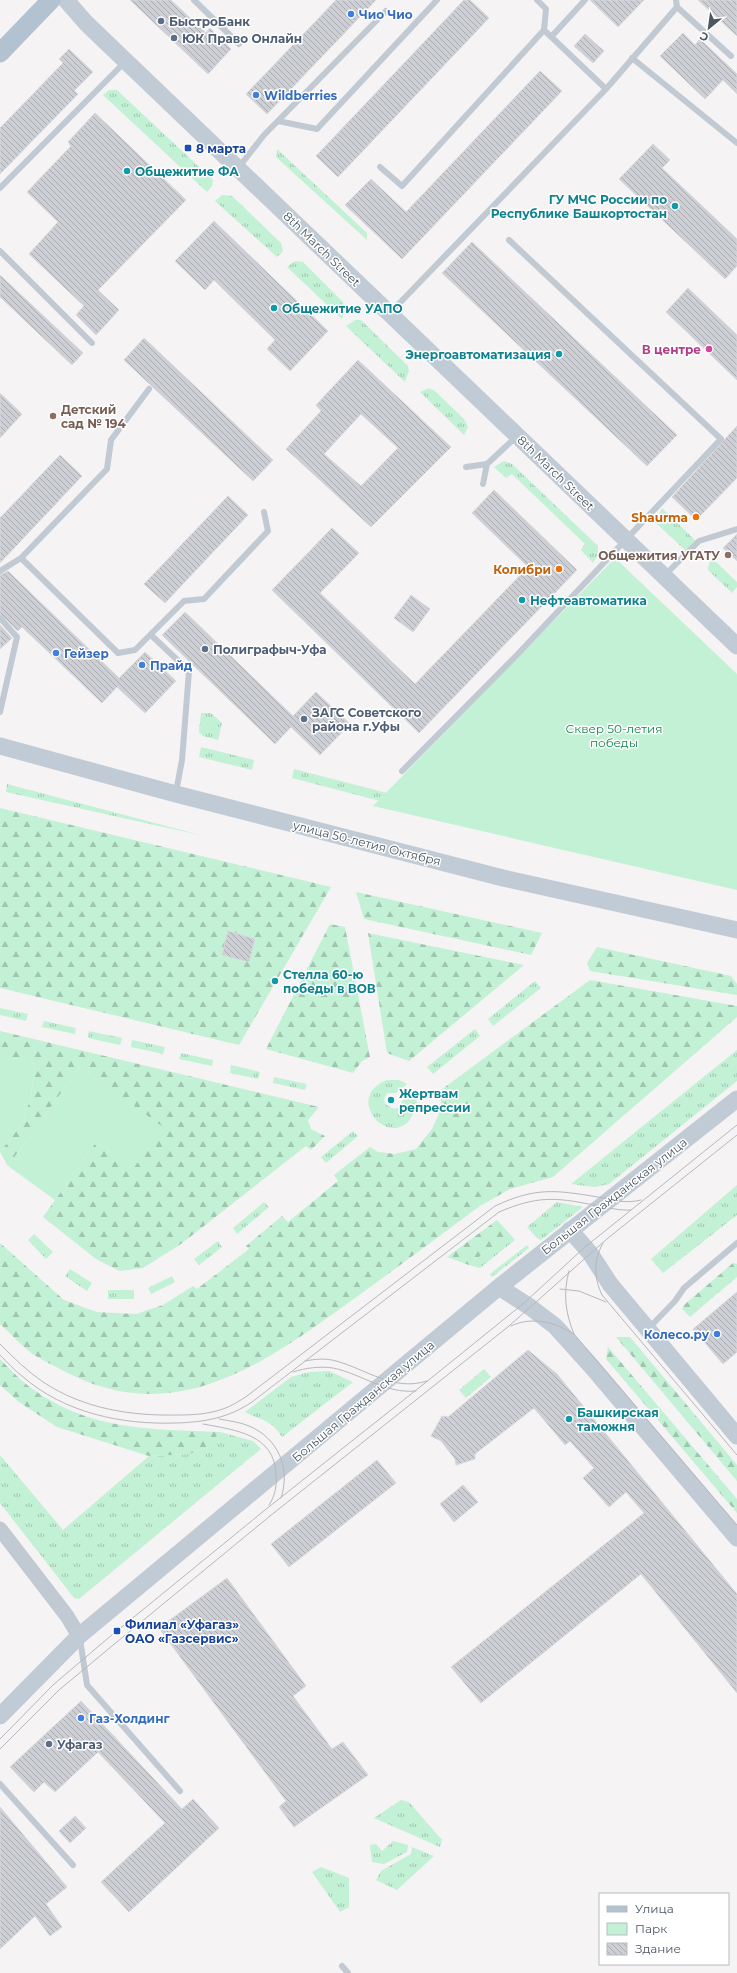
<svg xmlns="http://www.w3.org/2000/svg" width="737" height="1973" viewBox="0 0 737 1973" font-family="Montserrat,sans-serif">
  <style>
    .grass { fill: url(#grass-tufts) }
    .forest { fill: url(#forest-firs) }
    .park { fill: #c3f1d5 }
    .building { fill: url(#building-back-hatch); stroke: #d7d9de; fill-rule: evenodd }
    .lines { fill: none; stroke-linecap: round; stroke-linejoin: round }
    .service { stroke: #c1cad2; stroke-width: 6 }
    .tertiary { stroke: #c1cad2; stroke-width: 15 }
    .secondary { stroke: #c1cbd6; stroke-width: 17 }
    .primary { stroke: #b3c2d1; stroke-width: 19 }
    .tram { stroke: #b5b8bd; stroke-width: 1 }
    .shop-dot { fill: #3f7fe0; stroke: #fff; stroke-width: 1.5 }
    .service-dot { fill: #5c6f8a; stroke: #fff; stroke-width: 1.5 }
    .transit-dot { fill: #1a4fb4; stroke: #fff; stroke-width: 1.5 }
    .culture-dot { fill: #0f9aa8; stroke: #fff; stroke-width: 1.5 }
    .hotel-dot { fill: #d1479c; stroke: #fff; stroke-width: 1.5 }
    .education-dot { fill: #8d6e63; stroke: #fff; stroke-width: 1.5 }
    .food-dot { fill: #e8710a; stroke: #fff; stroke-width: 1.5 }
    .labels { text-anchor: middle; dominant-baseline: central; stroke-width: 3; stroke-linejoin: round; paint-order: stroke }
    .shop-label { font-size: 12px; font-weight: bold; fill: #366cbe; stroke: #fff; text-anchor: start }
    .service-label { font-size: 12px; font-weight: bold; fill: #4e5e75; stroke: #fff; text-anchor: start }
    .transit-label { font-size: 12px; font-weight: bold; fill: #164399; stroke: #fff; text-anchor: start }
    .culture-label { font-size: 12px; font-weight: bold; fill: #0d838f; stroke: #fff; text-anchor: start }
    .street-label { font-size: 12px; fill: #4a5661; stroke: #fff }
    .hotel-label { font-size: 12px; font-weight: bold; fill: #b23c85; stroke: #fff; text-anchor: end }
    .education-label { font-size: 12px; font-weight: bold; fill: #785e54; stroke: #fff; text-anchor: start }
    .food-label { font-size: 12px; font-weight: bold; fill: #c56008; stroke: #fff; text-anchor: end }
    .park-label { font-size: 12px; fill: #17864f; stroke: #fff }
  </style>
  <defs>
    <pattern id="grass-tufts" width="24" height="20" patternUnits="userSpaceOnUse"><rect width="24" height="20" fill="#c3f1d5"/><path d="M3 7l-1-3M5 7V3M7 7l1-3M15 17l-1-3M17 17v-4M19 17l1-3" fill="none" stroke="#a0c6b0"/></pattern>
    <pattern id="forest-firs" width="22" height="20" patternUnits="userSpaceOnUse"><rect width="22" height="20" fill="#c3f1d5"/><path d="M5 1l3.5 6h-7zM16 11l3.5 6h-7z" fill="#a0c6b0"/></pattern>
    <pattern id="building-back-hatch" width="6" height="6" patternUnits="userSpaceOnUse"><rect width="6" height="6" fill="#cdcfd5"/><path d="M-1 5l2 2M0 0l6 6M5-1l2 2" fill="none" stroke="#a8abb0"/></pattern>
  </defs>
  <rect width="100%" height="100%" fill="#f5f3f3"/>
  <path class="grass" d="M109,90H117L213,180L212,186L207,192L103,95Z
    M277,149L367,233V240L276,157Z
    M222,195L232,196L281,243L283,251L277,257L215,201Z
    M295,261L303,262L343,302L345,310L342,319L287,267Z
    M355,320H361L408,366L409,371L405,382L346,326Z
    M429,388L435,391L464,419L468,427L464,435L420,392Z
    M504,461L512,464L598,546V555L593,563L581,550L585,544L512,474L506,478L494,467Z
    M662,508L696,541L687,552L655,522Z
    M713,559L737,582V587L732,593L708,570L709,563Z
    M201,713H211L222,723L218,740L203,736L199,732Z
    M201,747L254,760L252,770L199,757Z
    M294,769L387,793L384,802L292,778Z
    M7,784L204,836L6,792Z
    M535,981L541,988L493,1026L488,1019Z
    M0,1008L28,1014L26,1021L0,1015Z
    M44,1021L76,1028L75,1034L42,1027Z
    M475,1029L480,1036L433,1074L427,1067Z
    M89,1031L122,1038L120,1045L88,1038Z
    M132,1040L165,1047L163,1054L131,1047Z
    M737,1050V1081L609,1184L595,1187L571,1184Z
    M181,1053L213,1060L212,1066L179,1059Z
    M231,1065L260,1072L258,1079L230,1073Z
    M274,1077L307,1084L305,1090L273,1083Z
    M387,1080H399L407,1084L396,1093H387L384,1099L385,1104L394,1109L401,1106L402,1101L414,1092L417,1102C415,1108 413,1117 408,1122C384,1145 345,1096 387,1080Z
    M353,1131L358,1136L326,1163L321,1157Z
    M737,1185V1215L663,1273L651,1259Z
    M264,1202L269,1207L237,1234L233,1228Z
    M557,1202L583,1207L541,1240L537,1238L527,1227Z
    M509,1233L515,1240L480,1268L469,1265Z
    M34,1234L53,1252L46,1259L28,1240Z
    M218,1241L222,1247L199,1265L194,1259Z
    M527,1245L529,1248L492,1277L490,1274Z
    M70,1269L92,1283L87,1291L65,1276Z
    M172,1276L175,1282L151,1294L148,1288Z
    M108,1290H134V1299H108Z
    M484,1369L491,1377L466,1398L459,1390Z
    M329,1371L353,1382L282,1437C270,1418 262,1421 245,1412L291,1377L309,1372Z
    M220,1432L253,1441L261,1449L79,1599L74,1598L0,1503V1455L63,1530L149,1456L190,1454L208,1447Z
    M401,1800L409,1802L442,1840L440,1847L374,1818Z
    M393,1841L408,1845L407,1852L384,1864L372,1862L370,1845L376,1844L382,1851Z
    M412,1847L434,1856L397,1890L376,1880L381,1871L411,1854Z
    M321,1867L349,1878V1907L340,1912L312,1872Z"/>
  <path class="forest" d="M0,808L331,887L239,1045L0,988Z
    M356,892L542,933L531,955L364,919Z
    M330,924L345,927L370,1057L362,1061L353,1073L266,1049Z
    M368,933L524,965L409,1061L387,1053Z
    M597,947L731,976L737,984V995L590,971L587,963Z
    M590,980L737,1006V1017L553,1177L510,1189L480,1206C435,1239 390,1273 344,1306C255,1370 169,1429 60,1369C51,1364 40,1359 31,1353C20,1344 10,1333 0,1324V1243L64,1300L97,1312L136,1314L163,1305L193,1286L197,1289L249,1249L246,1246L282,1216L288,1222L338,1181L334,1175L370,1147L378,1152L395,1154L416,1149L432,1129L441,1109V1090Z
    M0,1031L319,1107L308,1120L311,1129L325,1136L311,1150L306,1146L181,1244L143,1268L120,1271L96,1259L43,1217L96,1142L133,1168L162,1127L80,1067L8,1166L0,1152L21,1125L31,1097L35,1064L0,1055Z
    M497,1220L509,1233L469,1265L447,1257Z
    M733,1263L737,1264V1277L690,1317L682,1309L684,1305Z
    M616,1337H630L737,1465V1481Z
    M608,1347L737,1499V1513L606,1359Z
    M0,1359C10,1369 20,1380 31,1388C90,1431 150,1429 220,1432L208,1447L190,1454L149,1456L57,1427L19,1402L0,1385Z"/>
  <path class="park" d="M615,558L737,674V890L373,806Z
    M0,1055L35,1064L31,1097L21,1125L0,1152Z
    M80,1067L163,1127L133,1169L96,1142L55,1200L8,1166Z"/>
  <path class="building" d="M130,0H171L206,33L210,28L231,49L208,74Z
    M336,0H376L267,114L246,94Z
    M464,0H470L489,18L338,177L316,156Z
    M590,0H644L618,27Z
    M698,0H737V36Z
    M683,33L695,45L700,39L737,74V94L723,80L705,99L660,56Z
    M585,34L604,51L593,63L574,46Z
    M69,49L93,72L74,91L78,94L0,174V128L63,63L59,59Z
    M540,71L562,91L402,259L345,205L371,179L406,212Z
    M95,113L186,200L98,290L119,310L96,335L76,315L84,306L29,254L58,222L27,192L71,146L68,142Z
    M653,144L670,160L662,168L737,239V266L725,279L619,179Z
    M214,221L328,331L290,371L267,349L275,340L214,280L205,290L175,261Z
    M472,242L677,435L647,466L442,273Z
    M0,275L83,353L72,365L0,297Z
    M688,288L737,335V380L666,312Z
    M144,338L273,460L253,481L124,360Z
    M358,360L451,447L371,527L286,449L321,411L316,405ZM361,414L398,448L361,486L324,454Z
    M0,393L22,414L0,438Z
    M737,426V478L696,520L672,497Z
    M60,455L82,476L0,563V518Z
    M494,490L577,570L419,733L272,590L332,528L359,553L320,593L415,684L528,567L472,513Z
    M228,496L248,515L165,603L144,584Z
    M737,534V561L723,548Z
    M8,571L119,678L145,652L176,681L145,713L117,687L102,703L22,627L18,631L0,614V575Z
    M411,595L430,609L413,632L394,618Z
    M185,612L293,716L316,692L350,724L320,755L291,727L275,744L162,635Z
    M0,625L12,638L0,649Z
    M228,931L255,939L249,962L222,955Z
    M737,1292V1352L723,1364L693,1329Z
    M528,1350L557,1374L737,1594V1693L641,1574L481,1703L451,1667L644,1513L626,1492L609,1507L583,1478L594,1468L570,1441L565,1445L534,1408L475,1454V1459L456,1465L455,1459L441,1441L431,1436L442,1416L448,1417Z
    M377,1460L396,1483L289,1567L271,1544Z
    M463,1485L478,1502L454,1522L440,1504Z
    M227,1578L306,1686L293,1696L332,1749L343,1742L368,1775L294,1827L279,1807L286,1801L159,1628Z
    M81,1701L182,1809L193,1799L219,1828L129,1912L101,1882L165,1823L98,1752L55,1792L44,1782L34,1792L10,1767Z
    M0,1807L67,1887L46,1904L62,1927L50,1936L35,1916L0,1949Z
    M75,1816L86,1828L70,1843L59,1831Z"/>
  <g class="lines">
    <path class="service" d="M194,0L239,44
      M537,0L546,9L544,30L606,89
      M677,7L731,56
      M551,37L585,0
      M632,58L737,143
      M278,121L317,129L437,0
      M239,167L264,135L386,11
      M380,167L402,186L544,30
      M0,188L125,62
      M0,251L92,343
      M390,313L606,89L677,7L676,0
      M487,464L516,437
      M466,467L487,464L483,484
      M21,558L118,653L135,650L184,601L204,599L268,531L264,512
      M0,571L21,558L107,469L111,440L149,389
      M665,575L699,541L737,529
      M0,618L17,637L0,712
      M151,635L189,671L182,760L176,792
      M402,771L514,658L721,439L509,240
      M648,1329L675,1301L684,1288L737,1243
      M80,1639L87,1685L180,1791
      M0,1784L73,1865
      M342,1966L348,1973"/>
    <path class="tertiary" d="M0,1529L67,1616L79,1636"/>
    <path class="secondary" d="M66,0L86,23L737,646
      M0,746L176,794L503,878L737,930
      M570,1230L590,1253L610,1284L737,1436
      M499,1287L530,1307L555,1326L592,1367L737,1538
      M0,1716L79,1636L499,1287L737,1099"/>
    <path class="primary" d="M0,53L51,0"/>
    <path class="tram" d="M603,1243C593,1261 594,1278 602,1295L737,1455
      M569,1271C563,1293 565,1312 574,1334
      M560,1289L579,1291L606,1302
      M511,1326C532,1316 555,1322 574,1334L737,1525
      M0,1344C14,1358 27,1371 43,1382C84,1409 131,1416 178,1415C193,1415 209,1414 223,1409C232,1406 239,1401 247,1396L495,1206C536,1187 555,1190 598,1197C613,1200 626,1204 641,1200
      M0,1355C7,1362 14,1370 22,1376C64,1413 122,1425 177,1423C205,1422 228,1418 252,1402L499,1212C537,1196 554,1197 594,1205C606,1207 619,1211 631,1210
      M305,1361C315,1359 326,1358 336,1361C366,1369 394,1392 427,1381
      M293,1372C305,1368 320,1366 333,1368C362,1374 385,1394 416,1391
      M219,1419C229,1421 240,1422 249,1426C278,1438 291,1468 281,1498
      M203,1424C235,1430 275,1434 276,1475C277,1486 275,1496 269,1505
      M0,1739L53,1685L107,1639L265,1510L430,1379L524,1303L585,1247L737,1125
      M0,1749L59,1690L112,1646L270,1516L509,1326L608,1238L737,1135"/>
  </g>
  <g class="shop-dot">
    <circle cx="351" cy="14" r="4"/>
    <circle cx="256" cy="95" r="4"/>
    <circle cx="56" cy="653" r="4"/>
    <circle cx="142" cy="665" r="4"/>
    <circle cx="717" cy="1334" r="4"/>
    <circle cx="81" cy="1718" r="4"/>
  </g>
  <g class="service-dot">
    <circle cx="161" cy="21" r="4"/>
    <circle cx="174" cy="38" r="4"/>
    <circle cx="205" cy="649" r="4"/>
    <circle cx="304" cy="719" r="4"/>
    <circle cx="49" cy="1744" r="4"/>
  </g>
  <g class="transit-dot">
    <rect x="184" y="144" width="8" height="8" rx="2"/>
    <rect x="113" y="1627" width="8" height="8" rx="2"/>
  </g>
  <g class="culture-dot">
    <circle cx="127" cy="171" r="4"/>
    <circle cx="675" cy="206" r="4"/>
    <circle cx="274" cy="308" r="4"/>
    <circle cx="559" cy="354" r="4"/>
    <circle cx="522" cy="600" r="4"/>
    <circle cx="275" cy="981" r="4"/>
    <circle cx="391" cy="1100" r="4"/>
    <circle cx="569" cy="1419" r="4"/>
  </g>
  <circle class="hotel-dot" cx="709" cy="349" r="4"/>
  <g class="education-dot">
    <circle cx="53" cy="416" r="4"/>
    <circle cx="728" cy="555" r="4"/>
  </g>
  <g class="food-dot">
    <circle cx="696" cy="517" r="4"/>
    <circle cx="559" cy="569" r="4"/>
  </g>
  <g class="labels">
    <g class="shop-label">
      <text x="359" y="14">Чио Чио</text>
      <text x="264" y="95">Wildberries</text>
      <text x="64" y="653">Гейзер</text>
      <text x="150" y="665">Прайд</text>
      <text x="709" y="1334" text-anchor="end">Колесо.ру</text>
      <text x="89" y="1718">Газ-Холдинг</text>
    </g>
    <g class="service-label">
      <text x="169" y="21">БыстроБанк</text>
      <text x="182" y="38">ЮК Право Онлайн</text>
      <text x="213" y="649">Полиграфыч-Уфа</text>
      <text x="312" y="712">ЗАГС Советского<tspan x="312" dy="14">района г.Уфы</tspan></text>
      <text x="57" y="1744">Уфагаз</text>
    </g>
    <g class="transit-label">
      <text x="196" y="148">8 марта</text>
      <text x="125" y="1624">Филиал «Уфагаз»<tspan x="125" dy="14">ОАО «Газсервис»</tspan></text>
    </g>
    <g class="culture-label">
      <text x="135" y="171">Общежитие ФА</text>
      <text x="667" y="199" text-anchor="end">ГУ МЧС России по<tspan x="667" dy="14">Республике Башкортостан</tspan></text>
      <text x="282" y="308">Общежитие УАПО</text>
      <text x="551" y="354" text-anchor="end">Энергоавтоматизация</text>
      <text x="530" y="600">Нефтеавтоматика</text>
      <text x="283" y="974">Стелла 60-ю<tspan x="283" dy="14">победы в ВОВ</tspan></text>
      <text x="399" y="1093">Жертвам<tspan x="399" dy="14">репрессии</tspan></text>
      <text x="577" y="1412">Башкирская<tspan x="577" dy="14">таможня</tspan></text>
    </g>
    <g class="street-label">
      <text transform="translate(322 249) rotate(44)">8th March Street</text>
      <text transform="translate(556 473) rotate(44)">8th March Street</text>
      <text transform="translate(367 843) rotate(14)">улица 50-летия Октября</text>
      <text transform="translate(614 1196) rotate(-38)">Большая Гражданская улица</text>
      <text transform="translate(363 1401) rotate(-40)">Большая Гражданская улица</text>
    </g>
    <g class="hotel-label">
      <text x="701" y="349">В центре</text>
    </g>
    <g class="education-label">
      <text x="61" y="409">Детский<tspan x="61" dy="14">сад № 194</tspan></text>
      <text x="720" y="555" text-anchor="end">Общежития УГАТУ</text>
    </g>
    <g class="food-label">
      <text x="688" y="517">Shaurma</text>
      <text x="551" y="569">Колибри</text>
    </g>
    <g class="park-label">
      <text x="614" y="728">Сквер 50-летия<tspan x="614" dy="14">победы</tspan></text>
    </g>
  </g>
  <rect x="599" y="1893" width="130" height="72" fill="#ffffff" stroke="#b7bbc0"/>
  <rect x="607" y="1906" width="20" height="6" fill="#b3c2d1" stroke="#b7bbc0"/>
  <text x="635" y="1913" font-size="12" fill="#4a5661">Улица</text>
  <rect x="607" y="1923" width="20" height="12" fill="#c3f1d5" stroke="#b7bbc0"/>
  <text x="635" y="1933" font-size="12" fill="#4a5661">Парк</text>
  <rect x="607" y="1943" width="20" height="12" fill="url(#building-back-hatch)" stroke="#b7bbc0"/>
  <text x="635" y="1953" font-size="12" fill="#4a5661">Здание</text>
  <g transform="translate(709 28) rotate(209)" stroke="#ffffff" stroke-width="3" paint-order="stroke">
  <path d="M0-3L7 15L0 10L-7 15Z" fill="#4a5661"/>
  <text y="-6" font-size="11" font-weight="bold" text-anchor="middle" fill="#4a5661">С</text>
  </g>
</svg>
